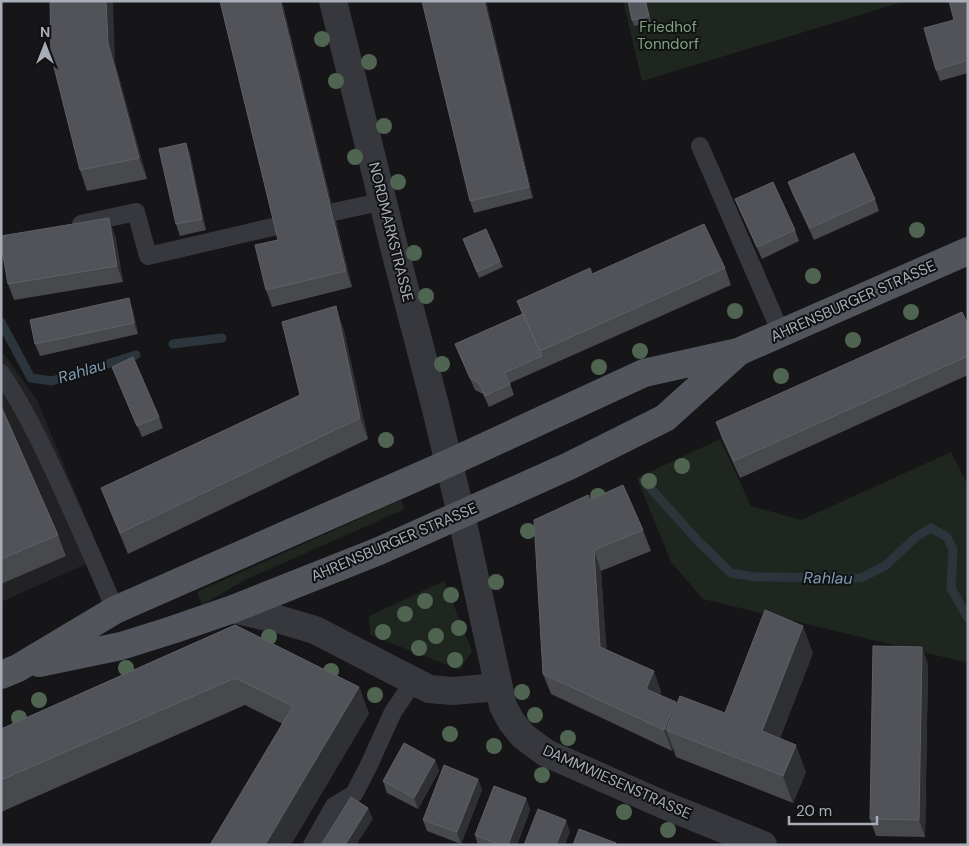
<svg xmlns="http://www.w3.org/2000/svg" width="969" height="846" viewBox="0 0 969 846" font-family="'DM Sans',sans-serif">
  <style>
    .built { fill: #222225 }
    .green { fill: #1e261f }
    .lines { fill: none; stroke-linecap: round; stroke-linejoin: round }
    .stream { stroke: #2c353c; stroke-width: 9 }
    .lane { stroke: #37383d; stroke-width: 18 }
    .street { stroke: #37383d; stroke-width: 28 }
    .primary { stroke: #53555c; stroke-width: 28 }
    .tree { fill: #506452 }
    .wall { fill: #47494d }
    .shaded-wall { fill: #2f3033 }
    .building { fill: #525359; stroke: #5f6168 }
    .labels { text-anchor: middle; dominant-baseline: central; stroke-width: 4; stroke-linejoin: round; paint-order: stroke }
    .park-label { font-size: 15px; fill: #7fa381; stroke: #111113 }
    .street-label { font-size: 15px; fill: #a8adb8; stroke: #111113 }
    .water-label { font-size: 16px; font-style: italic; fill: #7f9bb3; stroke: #111113 }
  </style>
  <rect width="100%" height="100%" fill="#161618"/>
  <path class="built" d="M1,350L37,400L102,557L1,602Z"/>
  <path class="green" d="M623,1H906L642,81Z
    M720,439L751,506L801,520L951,452L968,485V663L703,599L671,562L637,478Z
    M401,500L405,509L243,581L202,605L197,592Z
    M444,581L472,651L460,670L370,635L369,616Z"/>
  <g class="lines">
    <path class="stream" d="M1,322L31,378L52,381L136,355
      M173,344L222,338
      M644,481L698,541L731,573L756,577L861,578L885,566L916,537L931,528L947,537L953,549L951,588L968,618"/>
    <path class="lane" d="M700,146L781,333
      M334,212L384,201
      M81,224L136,212L148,256L277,226
      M1,373C26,410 45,450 63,491C81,531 99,570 115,610
      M312,845L334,806L354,794L369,765L393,712L414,681"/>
    <path class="street" d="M333,1L395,251L435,405L461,514L503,706L511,721L523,736L546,753L664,805L763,845
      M233,609L281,620L315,630L429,689L452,691L499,687"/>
    <path class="primary" d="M39,663L121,646L172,630L233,609L379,551L569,466L665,418L736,354
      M1,675L18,668L115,610L449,463L644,373L738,352L968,251"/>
  </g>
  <g class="tree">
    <circle cx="322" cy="39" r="8"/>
    <circle cx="369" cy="62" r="8"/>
    <circle cx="336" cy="81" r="8"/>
    <circle cx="384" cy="126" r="8"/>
    <circle cx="355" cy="157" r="8"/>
    <circle cx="398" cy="182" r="8"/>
    <circle cx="917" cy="230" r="8"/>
    <circle cx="414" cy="253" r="8"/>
    <circle cx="813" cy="276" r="8"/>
    <circle cx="426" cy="296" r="8"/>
    <circle cx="735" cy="311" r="8"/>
    <circle cx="911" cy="312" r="8"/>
    <circle cx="853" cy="340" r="8"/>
    <circle cx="640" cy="351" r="8"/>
    <circle cx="442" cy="364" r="8"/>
    <circle cx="599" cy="367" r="8"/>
    <circle cx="781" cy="376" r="8"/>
    <circle cx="386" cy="440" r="8"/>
    <circle cx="682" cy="466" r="8"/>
    <circle cx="649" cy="481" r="8"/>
    <circle cx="598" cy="496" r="8"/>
    <circle cx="528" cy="531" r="8"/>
    <circle cx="496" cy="582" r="8"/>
    <circle cx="451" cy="595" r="8"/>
    <circle cx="425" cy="601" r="8"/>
    <circle cx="405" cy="614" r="8"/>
    <circle cx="459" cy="628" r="8"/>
    <circle cx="383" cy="632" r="8"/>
    <circle cx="436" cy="636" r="8"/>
    <circle cx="269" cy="637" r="8"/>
    <circle cx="419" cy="648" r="8"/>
    <circle cx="455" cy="660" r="8"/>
    <circle cx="126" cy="668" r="8"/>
    <circle cx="331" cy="671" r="8"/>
    <circle cx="522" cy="692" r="8"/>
    <circle cx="375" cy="695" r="8"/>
    <circle cx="39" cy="700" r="8"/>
    <circle cx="535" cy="715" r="8"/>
    <circle cx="19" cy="718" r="8"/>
    <circle cx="450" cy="734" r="8"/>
    <circle cx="568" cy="738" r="8"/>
    <circle cx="494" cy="746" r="8"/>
    <circle cx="542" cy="775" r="8"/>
    <circle cx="624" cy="812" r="8"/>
    <circle cx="668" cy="830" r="8"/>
  </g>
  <path class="wall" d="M220,1H282L352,287L272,307L266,290L278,240Z
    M486,1L533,198L474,213L470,201Z
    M646,1L651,22L634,26L632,20Z
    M968,1V73L940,81L936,70L954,20Z
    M115,63L147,179L87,191L80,170Z
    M190,154L206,230L180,236L176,224Z
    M788,182L875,199L879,211L814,240L792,193Z
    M735,199L795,230L799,241L762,259L740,211Z
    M115,235L123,282L14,300L8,284Z
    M463,239L500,261L503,267L479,278Z
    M725,268L731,285L510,383L514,395L489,407L483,394L475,390L455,344L522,314L517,301L592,274Z
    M133,310L138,334L40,356L35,344Z
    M968,325V375L740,478L722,439L716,422Z
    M343,327L368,439L128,554L101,488L300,395Z
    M112,367L159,417L163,428L142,437Z
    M1,406L58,535L66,556L1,584Z
    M590,500L643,530L651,551L601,571L606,650L661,691L660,695L676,702V705L725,713L813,653L780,738L806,772L793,803L676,757L673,748L672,751L551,694L543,674Z
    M235,625L359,687L369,714L283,724L245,705L1,812V729Z
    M928,664L925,837L876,836L870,819Z
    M435,760L439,771L418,809L387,793L383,781Z
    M478,779L482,790L461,844L427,831L423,820Z
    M526,798L530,810L517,845H478L475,835Z"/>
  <path class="shaded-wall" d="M106,1H113L115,63L147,179L139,158L108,43Z
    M280,1H282L352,287L346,271Z
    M484,1H486L533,198L529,187Z
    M186,143L190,154L206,230L202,219Z
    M109,218L115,235L123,282L117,266Z
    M129,298L133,310L138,334L134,323Z
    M336,306L343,327L368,439L360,418Z
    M594,550L601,571L608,668L600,647Z
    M803,626L813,653L772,758L762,731Z
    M922,647L928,664L925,837L919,820Z
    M654,671L661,691L654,710L646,689Z
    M359,687L369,714L291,845H265Z
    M676,702L683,723L666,730L673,748L672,751L664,730Z
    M796,745L806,772L793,803L783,776Z
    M435,760L439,771L418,809L414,798Z
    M478,779L482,790L461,844L457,832Z
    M526,798L530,810L517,845H508Z
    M368,808L373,819L356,845H345Z
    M566,820L570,832L565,845H556Z"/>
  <path class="building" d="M50,1H106L108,43L139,158L80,170L51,55Z
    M220,1H280L346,271L266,290L255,245L278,240Z
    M422,1H484L529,187L470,201Z
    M628,1H645L649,16L632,20Z
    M949,1H968V60L936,70L924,28L954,20Z
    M186,143L202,219L176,224L159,149Z
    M854,153L875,199L810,228L788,182Z
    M773,182L795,230L757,247L735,199Z
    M109,218L117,266L8,284L1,244V236Z
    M704,224L725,268L540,351L517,301L590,268L592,274Z
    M486,229L500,261L477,272L463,239Z
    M129,298L134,323L35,344L30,320Z
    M336,306L360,418L120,533L101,488L300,395L282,322Z
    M962,312L968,325V356L734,461L716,422Z
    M523,314L542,356L504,373L510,384L485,396L479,383L470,378L455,344Z
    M133,357L159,417L137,426L112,367Z
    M1,406L58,535L1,559Z
    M623,485L643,530L594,550L600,647L654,671L646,689L676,702L664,730L543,674L534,520L588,495L590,500Z
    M765,610L803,626L762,731L796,745L783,776L666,730L680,696L725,713Z
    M235,625L359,687L265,845H210L293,706L235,678L1,780V729Z
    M873,646L922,647L919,820L870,819Z
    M404,743L435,760L414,798L383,781Z
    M444,765L478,779L457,832L423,820Z
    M494,786L526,798L508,845H500L475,835Z
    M351,797L368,808L345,845H321Z
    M538,809L566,820L556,845H524Z
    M579,829L616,843V845H573Z"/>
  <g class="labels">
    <g class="park-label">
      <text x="668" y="27">Friedhof<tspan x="668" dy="17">Tonndorf</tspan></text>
    </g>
    <g class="street-label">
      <text transform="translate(391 232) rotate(76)">NORDMARKSTRASSE</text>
      <text transform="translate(853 301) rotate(-24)">AHRENSBURGER STRASSE</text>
      <text transform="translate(394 542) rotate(-23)">AHRENSBURGER STRASSE</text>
      <text transform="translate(617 782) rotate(24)">DAMMWIESENSTRASSE</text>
    </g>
    <g class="water-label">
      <text transform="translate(82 371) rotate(-17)">Rahlau</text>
      <text transform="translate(828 578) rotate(1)">Rahlau</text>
    </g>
  </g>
  <rect width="969" height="846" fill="none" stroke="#a8adb8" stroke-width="5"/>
  <g transform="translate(45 45)" stroke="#111113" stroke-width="4" paint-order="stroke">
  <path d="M0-4L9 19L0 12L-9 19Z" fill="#a8adb8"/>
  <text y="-8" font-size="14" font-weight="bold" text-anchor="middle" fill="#a8adb8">N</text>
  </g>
  <path d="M789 816v8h88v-8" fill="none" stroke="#a8adb8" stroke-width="2.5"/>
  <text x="796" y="816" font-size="15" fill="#a8adb8" stroke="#111113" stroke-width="4" paint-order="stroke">20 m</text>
</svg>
